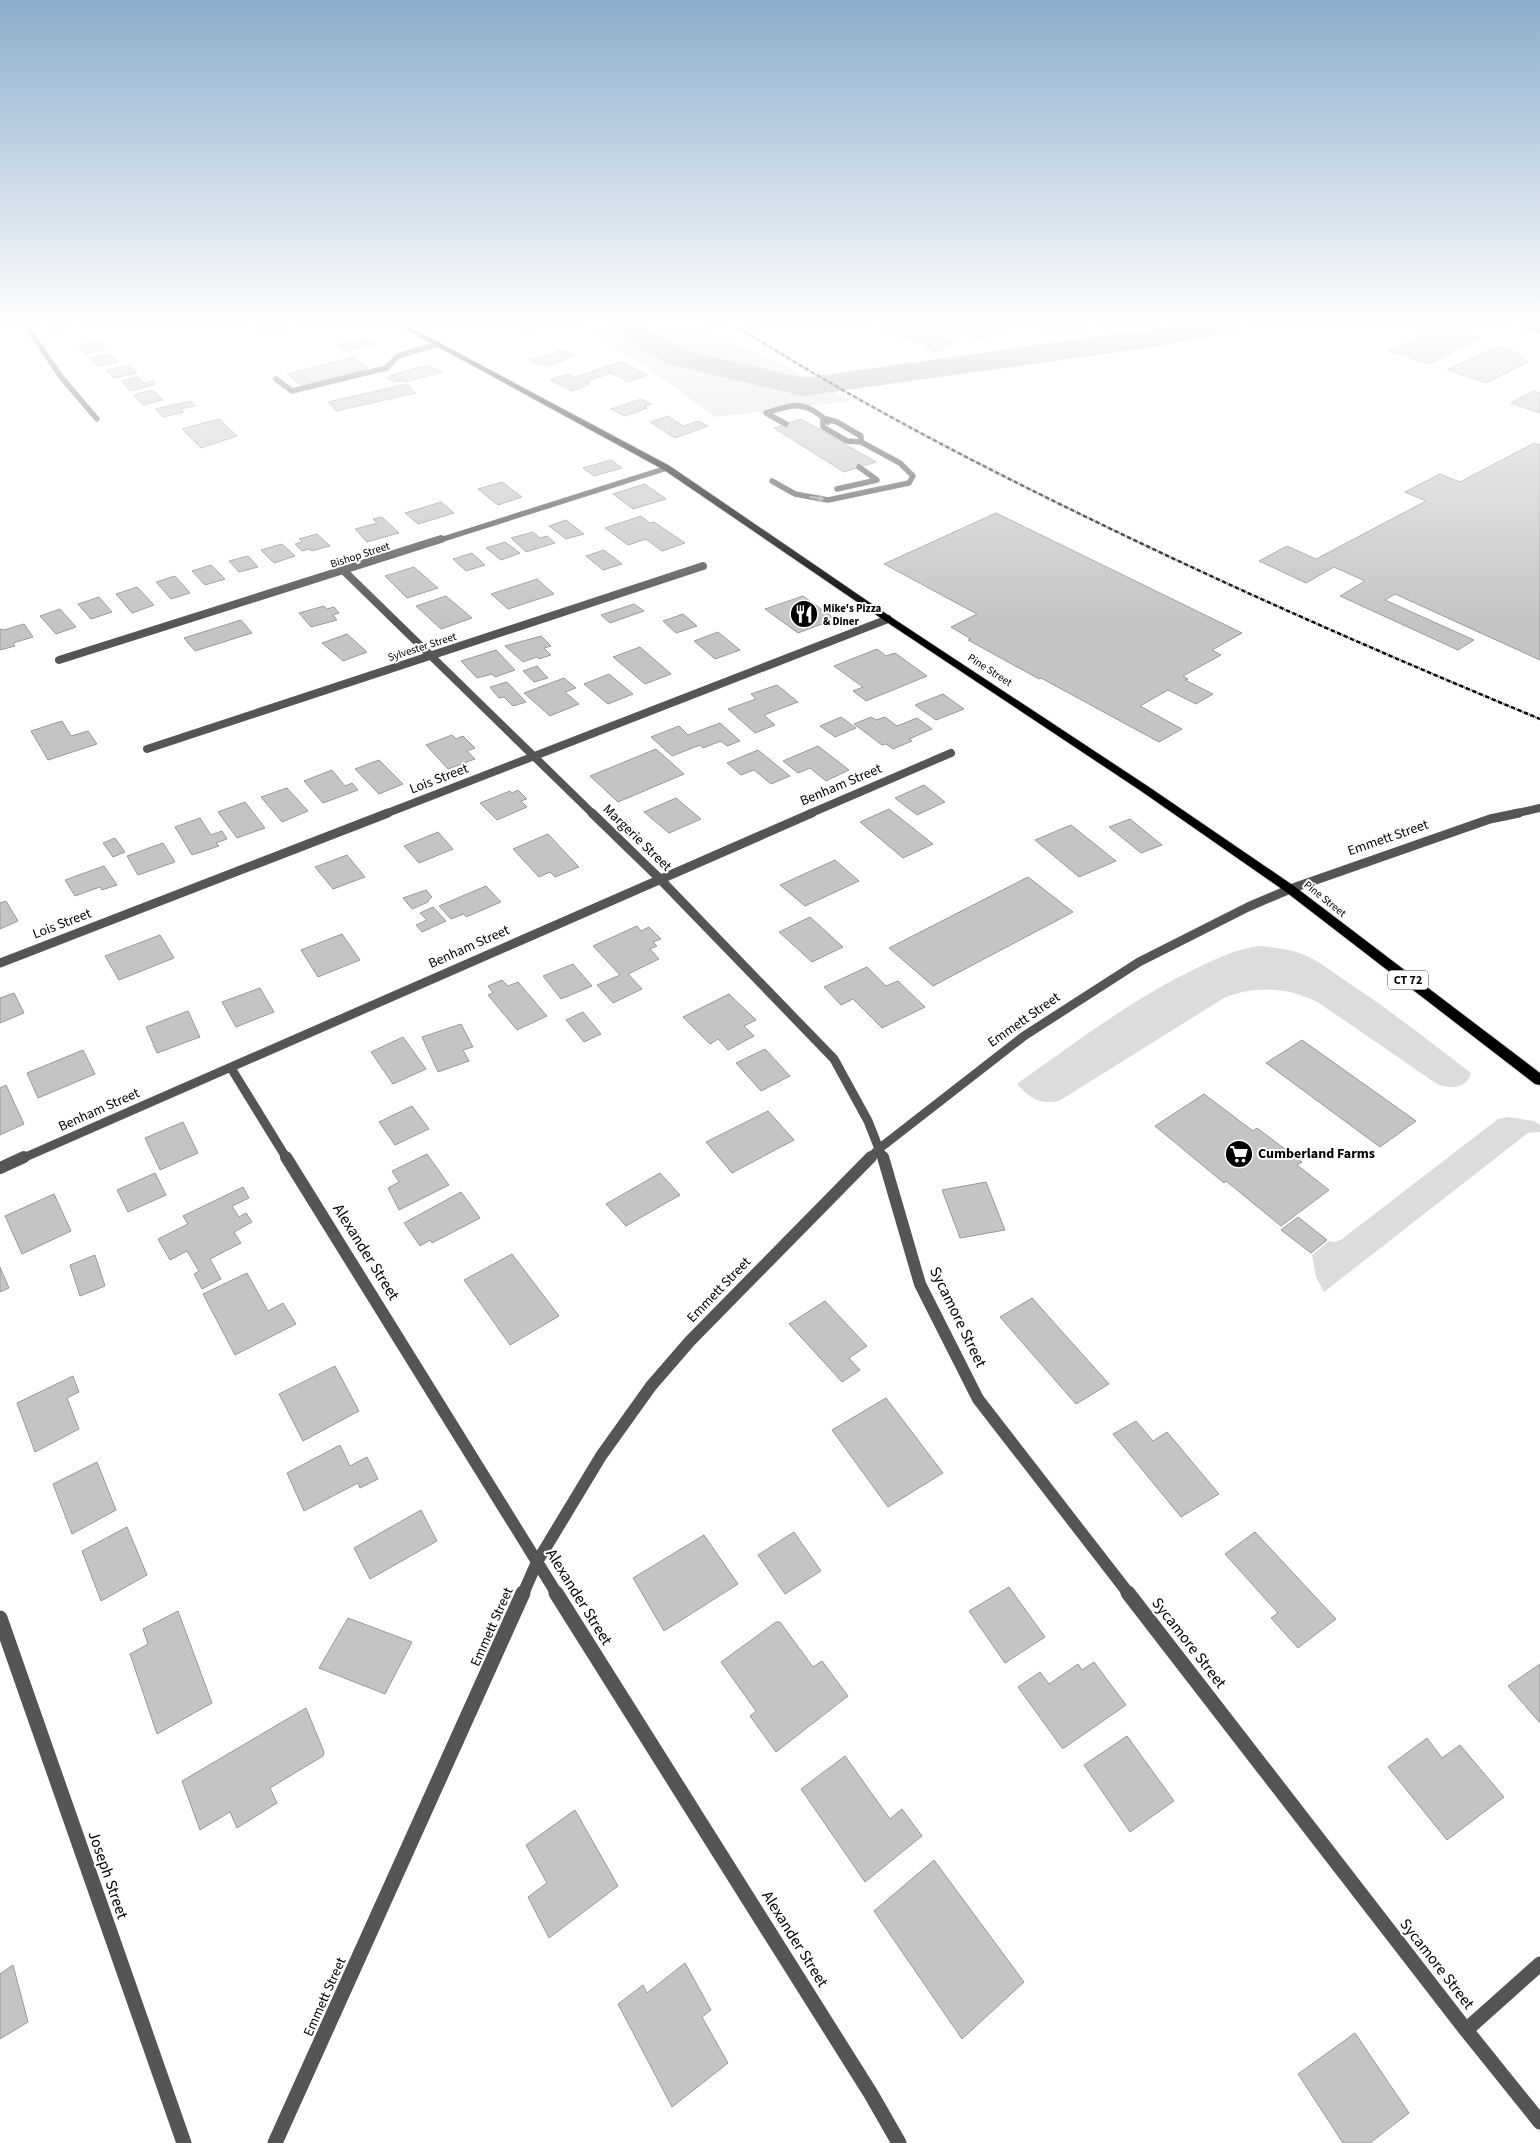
<svg xmlns="http://www.w3.org/2000/svg" width="1540" height="2143" viewBox="0 0 1540 2143" font-family="'Source Sans 3',sans-serif">
  <style>
    .green { fill: #dcdcdc }
    .lines { fill: none; stroke-linecap: round; stroke-linejoin: round }
    .river { fill: #a3a3a3; fill-rule: evenodd }
    .building { fill: #c4c4c4; stroke: #999 }
    .trunk-casing { stroke: #dbdbdb; stroke-width: 2 }
    .service { stroke: #555; stroke-width: 5.5 }
    .minor-far4 { stroke: #555; stroke-width: 5.5 }
    .minor-far3 { stroke: #555; stroke-width: 8 }
    .minor-far2 { stroke: #555; stroke-width: 9 }
    .minor-far1 { stroke: #555; stroke-width: 12 }
    .minor { stroke: #555; stroke-width: 15 }
    .secondary { stroke: #222; stroke-width: 5.5 }
    .trunk { fill: #000; fill-rule: evenodd }
    .rail { stroke: #000; stroke-width: 2.5; stroke-dasharray: 4.5 1 0.5 1; stroke-linecap: butt }
    .oneway { fill: #999 }
    .labels { text-anchor: middle; dominant-baseline: central; stroke-width: 4; stroke-linejoin: round; paint-order: stroke }
    .far-street-label { font-size: 11px; fill: #000; stroke: #fff }
    .far-poi-label { font-size: 11px; font-weight: bold; fill: #000; stroke: #fff; text-anchor: start }
    .shield { fill: #fff; stroke: #4c4c4c; stroke-width: 1 }
    .shield-label { font-size: 12px; font-weight: bold; fill: #000 }
    .street-label { font-size: 14px; fill: #000; stroke: #fff }
    .poi-label { font-size: 14px; font-weight: bold; fill: #000; stroke: #fff; text-anchor: start }
    .near-street-label { font-size: 16px; fill: #000; stroke: #fff }
  </style>
  <rect width="100%" height="100%" fill="#fff"/>
  <path class="green" d="M578,324H702L711,334L782,364L850,401L715,417L647,367Z
    M1259,946C1275,947 1291,949 1307,956C1324,964 1339,977 1355,987C1395,1014 1433,1044 1471,1073C1467,1089 1450,1089 1437,1084L1319,1003C1289,987 1255,985 1224,998L1059,1101C1040,1105 1029,1098 1017,1084C1076,1042 1135,997 1201,966C1220,957 1237,949 1259,946Z
    M1508,1117L1534,1121L1540,1125V1132L1528,1133L1324,1292L1316,1277L1312,1255L1329,1241L1335,1242L1342,1239L1498,1119Z"/>
  <g class="lines">
    <path class="river" d="M606,324H640L688,351L803,378L1186,324H1247L1243,330L1233,332L1153,347L803,396L668,364L610,330Z"/>
  </g>
  <path class="building" d="M59,324H98L81,328L76,326L60,332L57,330L51,331L45,328Z
    M248,324H305L264,334Z
    M507,324H552L524,332Z
    M865,324H1015L982,339L957,331L942,338L955,343L936,352L925,348L930,346Z
    M1023,324H1096L1078,333L1058,335Z
    M1442,326L1481,338L1429,364L1389,351Z
    M366,338L375,344L346,351L338,345Z
    M99,341L106,349L86,354L78,345Z
    M1497,346L1514,351L1528,362L1486,383L1447,370Z
    M562,350L573,355L565,358L568,359L549,366L543,363L539,365L529,360Z
    M110,354L118,362L98,366L90,358Z
    M353,357L368,369L302,386L287,374Z
    M620,362L648,375L629,382L611,373L585,382L590,384L572,391L550,380L568,374L575,377Z
    M129,365L137,373L114,378L106,370Z
    M428,365L442,372L405,382L401,380L394,382L387,378L394,376L391,375Z
    M138,377L144,383L153,381L156,384L130,391L121,381Z
    M407,384L416,393L336,411L328,402Z
    M153,390L163,400L143,405L133,395Z
    M1533,391L1540,393V413L1511,403Z
    M641,399L652,404L644,407L647,408L625,416L611,409Z
    M191,401L195,406L181,409L184,412L163,417L155,409Z
    M668,416L683,426L699,421L708,426L675,438L650,422Z
    M219,419L237,436L201,448L182,429Z
    M801,419L876,462L844,472L774,428Z
    M1534,443L1540,445V660L1395,594L1385,600L1474,640L1458,650L1340,596L1365,581L1334,567L1306,583L1259,561L1287,546L1316,559L1426,501L1405,492L1440,474L1460,482Z
    M611,460L622,468L594,476L583,468Z
    M502,482L522,497L498,505L478,489Z
    M645,484L666,499L633,509L613,494Z
    M441,502L454,513L418,524L405,513Z
    M996,513L1242,633L1212,650L1221,655L1183,676L1188,679L1185,680L1213,694L1196,704L1168,690L1140,706L1182,729L1159,742L1041,678L1039,679L968,640L971,639L951,627L977,614L884,564Z
    M641,516L650,523L654,522L685,543L662,551L646,539L628,545L605,528Z
    M382,517L399,533L367,542L355,529L377,523L373,519Z
    M566,520L584,534L566,539L549,526Z
    M533,532L540,538L547,536L555,543L526,552L511,538Z
    M317,534L330,546L312,551L309,549L302,551L295,544L302,542L299,539Z
    M505,542L520,553L501,560L486,548Z
    M282,544L295,556L274,563L261,550Z
    M604,550L622,564L603,570L586,556Z
    M472,553L485,565L466,571L453,559Z
    M248,556L258,567L239,572L229,561Z
    M211,565L225,579L205,585L192,571Z
    M414,567L438,588L407,598L385,576Z
    M175,576L190,593L171,599L156,582Z
    M537,579L554,594L508,609L491,594Z
    M137,587L154,605L132,613L116,594Z
    M446,596L472,618L441,629L416,606Z
    M803,596L835,619L798,633L765,609Z
    M99,597L112,612L91,619L78,604Z
    M634,604L644,611L610,623L601,615Z
    M324,606L327,609L334,607L339,613L333,615L337,620L311,627L299,613Z
    M60,609L76,627L56,634L40,616Z
    M683,614L697,626L676,633L663,621Z
    M241,620L252,633L195,651L184,638Z
    M24,624L33,637L13,643L15,646L0,650V629L4,630Z
    M718,632L740,650L715,659L694,641Z
    M347,634L367,652L343,661L322,643Z
    M541,636L551,646L544,648L551,655L539,659L537,657L523,662L505,646Z
    M640,647L671,674L645,684L613,657Z
    M877,649L886,656L895,653L927,676L866,701L853,691L863,687L834,666Z
    M496,650L515,670L495,677L492,674L477,678L461,661Z
    M537,666L548,678L534,682L523,671Z
    M609,674L633,694L608,704L584,684Z
    M564,678L576,688L565,692L579,704L550,716L524,693Z
    M507,682L526,702L513,706L504,697L499,698L490,687Z
    M777,685L798,702L764,715L775,725L755,733L728,709L756,699L751,694Z
    M943,694L964,709L936,720L915,705Z
    M841,717L856,728L835,737L820,726Z
    M871,717L876,720L885,717L897,726L917,718L932,729L909,739L912,741L893,749L886,744L882,745L854,724Z
    M62,721L71,736L88,731L97,744L48,760L31,731Z
    M720,723L740,741L727,746L721,741L703,748L700,745L672,756L651,737L679,726L688,735Z
    M452,735L456,739L463,736L475,748L467,751L475,759L448,769L426,745Z
    M818,746L849,770L826,781L810,768L798,773L783,761Z
    M656,749L684,774L618,802L590,776Z
    M758,750L790,776L771,784L754,770L741,775L727,763Z
    M379,760L403,784L379,794L355,769Z
    M332,770L345,786L352,783L358,790L323,803L304,781Z
    M924,785L945,802L917,815L895,798Z
    M287,788L308,811L282,822L261,797Z
    M518,790L527,799L521,801L527,807L497,820L480,803L510,791L512,793Z
    M676,798L701,819L669,833L644,812Z
    M245,802L265,828L237,838L218,812Z
    M889,809L933,844L903,858L860,822Z
    M200,818L211,835L222,831L227,839L216,843L219,846L192,855L175,827Z
    M1130,819L1162,845L1141,853L1109,827Z
    M1071,825L1116,861L1079,877L1035,840Z
    M438,832L453,849L419,863L404,846Z
    M548,834L579,867L555,877L550,872L539,877L513,849Z
    M115,838L125,852L113,857L103,843Z
    M163,843L175,862L138,875L127,856Z
    M347,855L365,877L333,889L315,867Z
    M835,860L859,881L805,906L780,885Z
    M104,866L117,885L102,890L100,887L75,896L65,880Z
    M1028,877L1073,912L933,986L889,948Z
    M486,886L501,902L466,917L464,914L451,919L439,906Z
    M426,890L432,897L429,899L428,902L412,909L403,898Z
    M6,901L18,921L0,929V903Z
    M433,907L446,921L422,932L416,925L427,920L420,913Z
    M810,917L843,947L812,962L779,932Z
    M637,926L641,931L649,927L661,939L653,942L657,946L650,949L659,959L628,974L642,989L613,1003L597,985L620,975L593,946Z
    M342,934L360,960L318,977L301,950Z
    M160,935L174,958L119,980L105,956Z
    M573,964L592,986L561,999L543,976Z
    M867,967L886,986L898,981L925,1007L882,1028L853,999L841,1005L824,987Z
    M502,980L508,986L518,982L547,1016L517,1030L488,995L493,993L488,986Z
    M260,988L274,1012L236,1027L222,1002Z
    M14,993L24,1013L0,1023V998Z
    M729,994L756,1020L744,1026L754,1036L728,1050L718,1039L710,1044L683,1017Z
    M188,1011L200,1037L157,1053L146,1027Z
    M583,1012L601,1034L584,1042L566,1020Z
    M461,1024L473,1047L463,1050L469,1061L438,1072L422,1037Z
    M403,1037L426,1069L393,1084L371,1052Z
    M1302,1040L1416,1121L1380,1147L1266,1063Z
    M765,1049L790,1076L761,1091L736,1063Z
    M83,1050L95,1074L38,1098L27,1073Z
    M6,1085L24,1124L0,1135V1088Z
    M1204,1094L1253,1131L1257,1128L1302,1162L1297,1165L1329,1190L1281,1226L1226,1181L1224,1183L1155,1126Z
    M412,1106L429,1129L395,1145L379,1122Z
    M768,1111L794,1140L732,1173L706,1142Z
    M183,1122L198,1153L160,1170L145,1138Z
    M427,1154L449,1185L399,1210L388,1188L399,1182L392,1171Z
    M155,1173L166,1195L128,1212L117,1190Z
    M660,1173L680,1195L626,1226L606,1204Z
    M986,1182L1005,1230L960,1238L942,1190Z
    M243,1187L249,1198L232,1206L239,1217L246,1213L252,1222L234,1232L241,1243L210,1259L221,1279L202,1289L194,1274L199,1271L187,1251L170,1260L158,1239L188,1224L183,1216Z
    M461,1192L480,1218L432,1243L430,1240L420,1246L404,1223Z
    M54,1194L71,1231L22,1254L5,1216Z
    M1298,1217L1327,1240L1311,1253L1281,1230Z
    M512,1254L559,1316L510,1345L464,1280Z
    M95,1255L105,1286L80,1296L70,1265Z
    M0,1267L9,1288L0,1292Z
    M247,1273L268,1311L283,1303L296,1324L235,1355L203,1294Z
    M1032,1298L1109,1384L1076,1404L1000,1317Z
    M825,1301L867,1346L849,1358L860,1370L842,1382L789,1324Z
    M335,1366L359,1411L303,1441L279,1394Z
    M73,1376L79,1392L67,1398L79,1429L35,1452L17,1403Z
    M886,1398L943,1473L888,1507L832,1430Z
    M1136,1421L1153,1441L1167,1432L1219,1494L1181,1517L1113,1434Z
    M340,1445L350,1466L367,1457L378,1479L360,1488L358,1483L304,1511L287,1473Z
    M97,1462L116,1510L72,1534L53,1484Z
    M421,1510L437,1541L370,1579L354,1548Z
    M127,1527L147,1575L101,1601L82,1551Z
    M794,1532L821,1571L785,1594L758,1555Z
    M1255,1532L1336,1619L1298,1648L1271,1618L1278,1613L1225,1554Z
    M704,1535L738,1584L664,1631L633,1578Z
    M1009,1587L1045,1637L1005,1663L969,1611Z
    M178,1611L212,1703L157,1734L130,1654L148,1644L143,1629Z
    M348,1618L412,1642L385,1694L319,1668Z
    M776,1622H780L813,1667L822,1661L848,1696L776,1752L750,1716L756,1711L721,1662Z
    M1094,1662L1126,1705L1064,1748H1062L1018,1687L1040,1672L1049,1684L1078,1664L1082,1670Z
    M1540,1664V1723L1508,1686Z
    M306,1708L324,1752L323,1756L270,1788L277,1803L237,1828L230,1812L200,1830L182,1781Z
    M1127,1736L1174,1801L1130,1832L1084,1765Z
    M1427,1738L1442,1758L1460,1745L1504,1797L1447,1840L1388,1767Z
    M845,1756L890,1819L902,1809L922,1836L865,1882L801,1789Z
    M575,1810L618,1886L549,1938L528,1897L547,1883L526,1845Z
    M934,1860L1024,1982L962,2039L874,1911Z
    M685,1963L711,2010L702,2017L728,2063L672,2107L618,2004L643,1985L647,1993Z
    M13,1965L28,2022L0,2039V1974Z
    M1355,2033L1409,2113L1370,2143H1343L1298,2074Z"/>
  <g class="lines">
    <defs>
      <path id="trunk" d="M396,324H404L670,466L891,617L1149,787L1294,886L1540,1073V1085L1535,1084L1286,892L1141,791L885,621L664,470Z"/>
    </defs>
    <use href="#trunk" class="trunk-casing"/>
    <path class="service" d="M276,379L292,391L386,368L398,356L438,344
      M766,413C795,404 805,400 828,422
      M766,413L786,424
      M823,418V427L847,441L861,442
      M772,481L795,494L828,500L909,483L913,476L900,463L861,442V436L837,422L823,418
      M837,489L877,480L859,467"/>
    <path class="minor-far4" d="M25,324L62,378L97,419
      M437,541L667,468"/>
    <path class="minor-far3" d="M344,571L593,814
      M59,660L441,539
      M147,749L703,566
      M385,814L888,619
      M809,814L951,753
      M1513,814L1540,808"/>
    <path class="minor-far2" d="M592,813L659,878L834,1059L868,1121L883,1159
      M0,963L388,813
      M231,1068L287,1159
      M21,1159L812,813
      M869,1159L880,1148L1024,1036L1139,962L1248,907L1290,889L1490,819L1519,813"/>
    <path class="minor-far1" d="M286,1157L557,1594
      M883,1157L920,1284L978,1399L1129,1594
      M0,1168L24,1157
      M523,1594L537,1562L601,1456L651,1386L690,1341L871,1157"/>
    <path class="minor" d="M556,1593L871,2094L899,2143
      M1128,1593L1466,2030L1540,2122
      M0,1618L184,2143
      M1466,2030L1540,1964
      M275,2143L523,1593"/>
    <path class="secondary" d="M1517,324L1540,330"/>
    <use href="#trunk" class="trunk"/>
    <path class="rail" d="M733,324C843,394 957,454 1074,511C1227,586 1383,654 1540,719"/>
  </g>
  <defs><path id="oneway-solid" d="M-6-.8H1V-3.2L6.5 0L1 3.2V.8H-6Z" transform="scale(1.25)"/></defs>
  <use class="oneway" href="#oneway-solid" transform="translate(817 498) rotate(10)"/>
  <linearGradient id="sky" x2="0" y2="1"><stop stop-color="#8cadcc"/><stop offset="0.52" stop-color="#fff"/><stop offset="1" stop-color="#fff" stop-opacity="0"/></linearGradient>
  <rect width="1540" height="624" fill="url(#sky)"/>
  <defs>
    <symbol id="restaurant-disc" viewBox="-11 -11 22 22"><circle r="9.5" fill="#000" stroke="#fff"/><path d="M-5-6h1v4h1v-4h1v4h1v-4h1v5L-1.5 .5V6h-2V.5L-5-1ZM5-6V6H3V1.5H1.5Q1.5-4 5-6Z" fill="#fff"/></symbol>
    <symbol id="supermarket-disc" viewBox="-11 -11 22 22"><circle r="9.5" fill="#000" stroke="#fff"/><path d="M-6-5.5h2.5l.6 2H6L4.5 2H-2.5L-4.4-4H-6ZM-1.5 3.2a1.3 1.3 0 1 0 .1 0ZM3 3.2a1.3 1.3 0 1 0 .1 0Z" fill="#fff"/></symbol>
  </defs>
  <g fill-rule="evenodd">
    <use href="#restaurant-disc" x="788" y="598" width="32" height="32"/>
    <use href="#supermarket-disc" x="1223" y="1138" width="32" height="32"/>
  </g>
  <g class="labels">
    <g class="far-street-label">
      <text transform="translate(360 555) rotate(-18)">Bishop Street</text>
      <text transform="translate(422 647) rotate(-18)">Sylvester Street</text>
      <text transform="translate(990 670) rotate(33)">Pine Street</text>
      <text transform="translate(1325 899) rotate(39)">Pine Street</text>
    </g>
    <g class="far-poi-label">
      <text x="823" y="608">Mike's Pizza<tspan x="823" dy="13">&amp; Diner</tspan></text>
    </g>
    <rect class="shield" x="1388" y="970.5" width="40" height="19" rx="4"/>
    <g class="shield-label">
      <text x="1408" y="980">CT 72</text>
    </g>
    <g class="street-label">
      <text transform="translate(439 779) rotate(-21)">Lois Street</text>
      <text transform="translate(841 785) rotate(-23)">Benham Street</text>
      <text transform="translate(637 838) rotate(44)">Margerie Street</text>
      <text transform="translate(1388 838) rotate(-19)">Emmett Street</text>
      <text transform="translate(62 924) rotate(-21)">Lois Street</text>
      <text transform="translate(469 947) rotate(-24)">Benham Street</text>
      <text transform="translate(1024 1020) rotate(-35)">Emmett Street</text>
      <text transform="translate(99 1110) rotate(-24)">Benham Street</text>
      <text transform="translate(719 1290) rotate(-46)">Emmett Street</text>
      <text transform="translate(492 1627) rotate(-66)">Emmett Street</text>
      <text transform="translate(325 1997) rotate(-66)">Emmett Street</text>
    </g>
    <g class="poi-label">
      <text x="1258" y="1154">Cumberland Farms</text>
    </g>
    <g class="near-street-label">
      <text transform="translate(366 1252) rotate(58)">Alexander Street</text>
      <text transform="translate(958 1317) rotate(64)">Sycamore Street</text>
      <text transform="translate(579 1597) rotate(58)">Alexander Street</text>
      <text transform="translate(1189 1643) rotate(52)">Sycamore Street</text>
      <text transform="translate(108 1875) rotate(71)">Joseph Street</text>
      <text transform="translate(795 1939) rotate(58)">Alexander Street</text>
      <text transform="translate(1437 1964) rotate(52)">Sycamore Street</text>
    </g>
  </g>
</svg>
